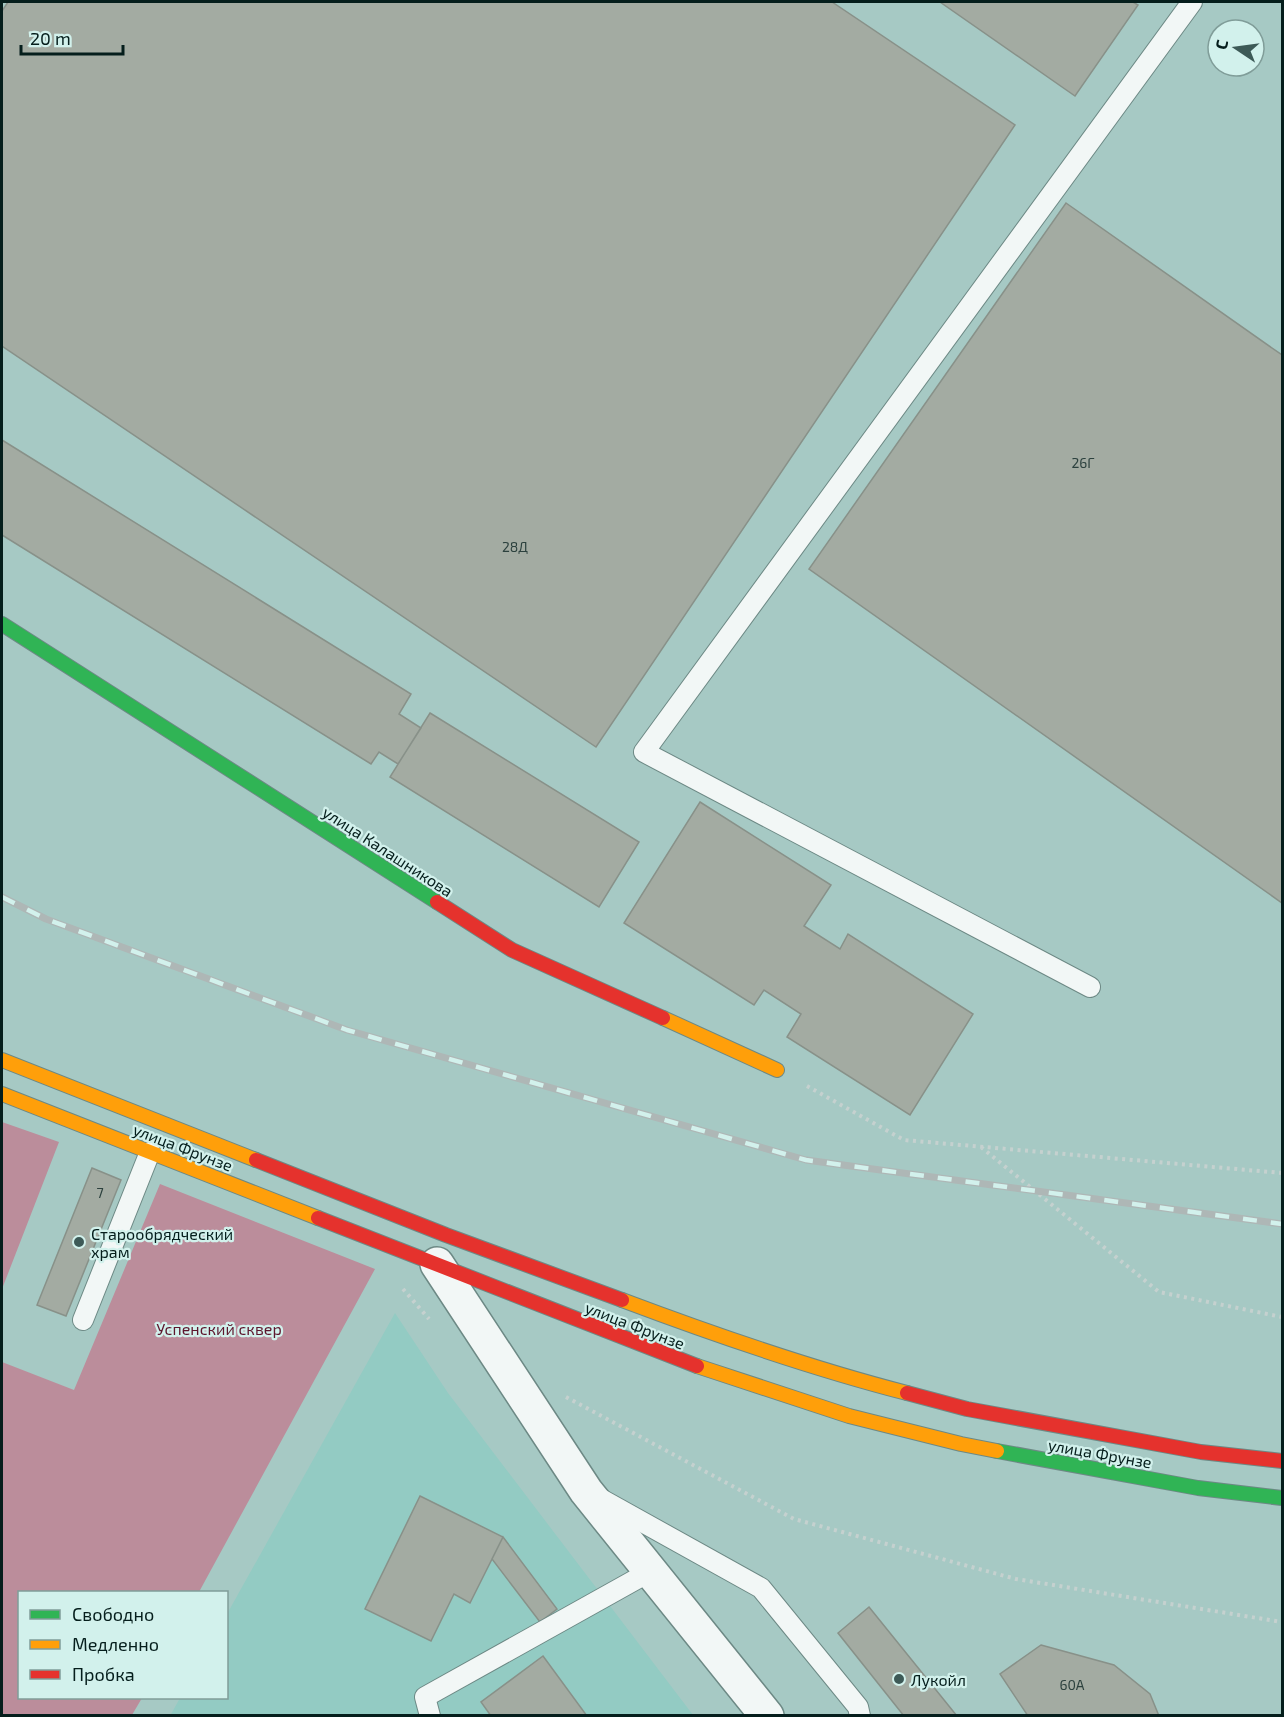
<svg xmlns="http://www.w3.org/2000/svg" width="1284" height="1717" viewBox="0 0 1284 1717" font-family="'Exo 2',sans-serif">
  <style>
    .built { fill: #93cbc3 }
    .forest { fill: #bb8d9b }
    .building { fill: #a3aba2; stroke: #889189; stroke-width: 1.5 }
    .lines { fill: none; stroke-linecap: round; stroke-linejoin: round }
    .lane-casing { stroke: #6d8985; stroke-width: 22 }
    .street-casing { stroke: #6d8985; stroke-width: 36 }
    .fast-casing { stroke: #6d8985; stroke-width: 16 }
    .slow-casing { stroke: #6d8985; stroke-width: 16 }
    .jam-casing { stroke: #6d8985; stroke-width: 16 }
    .path { stroke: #c5d1cf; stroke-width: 4; stroke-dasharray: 3 4.5; stroke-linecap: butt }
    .lane { stroke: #f2f7f6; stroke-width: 20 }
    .street { stroke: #f2f7f6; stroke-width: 33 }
    .fast { stroke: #30b455; stroke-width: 14 }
    .slow { stroke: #ff9f0a; stroke-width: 14 }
    .jam { stroke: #e5322d; stroke-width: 14 }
    .rail-casing { stroke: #aeb7b6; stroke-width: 7 }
    .rail { stroke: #d2f1ec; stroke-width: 4.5; stroke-dasharray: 14; stroke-linecap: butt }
    .poi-dot { fill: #3d5a57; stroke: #d2f1ec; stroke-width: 2 }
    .labels { text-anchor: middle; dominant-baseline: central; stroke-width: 4.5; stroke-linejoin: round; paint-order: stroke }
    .number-label { font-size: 14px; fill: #2c413e }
    .street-label { font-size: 16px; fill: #051e1c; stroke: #d2f1ec }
    .poi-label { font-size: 16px; fill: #051e1c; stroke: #d2f1ec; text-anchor: start }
    .park-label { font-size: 16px; fill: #5d162d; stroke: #d2f1ec }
  </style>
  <rect width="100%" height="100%" fill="#a6c9c4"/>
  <path class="built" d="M395,1313L448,1393L693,1715L170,1716L180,1698H226L227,1614Z"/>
  <path class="forest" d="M2,1122L59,1142L2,1289Z
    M160,1184L375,1269L199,1592H20V1698H142L132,1715H2V1362L74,1390Z"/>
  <path class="building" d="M8,2H832L1015,125L596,747L2,346V11Z
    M940,2H1133L1138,5L1075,96Z
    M1066,203L1282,355V903L809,569Z
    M2,440L411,694L399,714L421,728L398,764L379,752L371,764L2,535Z
    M430,713L639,842L599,907L390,777Z
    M700,802L831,885L804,926L840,949L848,934L973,1014L910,1115L787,1037L801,1014L764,990L754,1005L624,923Z
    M92,1168L121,1180L66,1316L37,1305Z
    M420,1496L503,1537L470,1603L454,1594L431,1641L365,1609Z
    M503,1537L557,1609L540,1622L492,1559Z
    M869,1607L957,1716H904L838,1633Z
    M1041,1645L1114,1665L1150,1694L1159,1716H1028L1000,1674Z
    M543,1656L587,1716H491L481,1702Z"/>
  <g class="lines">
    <defs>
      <path id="lane" d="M1090,987L644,752L1192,2
        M83,1320L150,1152
        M601,1499L761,1588L858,1707L860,1716
        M430,1716L425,1697L651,1571"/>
      <path id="street" d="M437,1264L586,1491L767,1716"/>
      <path id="fast" d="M2,624L437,902
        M997,1451L1198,1488L1282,1498"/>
      <path id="slow" d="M663,1018L777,1070
        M2,1060L256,1160
        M2,1094L318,1218
        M622,1300C715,1335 810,1368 907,1393
        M697,1366L849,1416L961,1444L997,1451"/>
      <path id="jam" d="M437,902L512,950L663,1018
        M256,1160L446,1235L622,1300
        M318,1218L697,1366
        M907,1393L967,1409L1201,1452L1282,1461"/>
    </defs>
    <use href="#lane" class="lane-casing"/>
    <use href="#street" class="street-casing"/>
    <use href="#fast" class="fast-casing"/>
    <use href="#slow" class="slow-casing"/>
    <use href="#jam" class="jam-casing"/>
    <path class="path" d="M807,1086L904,1140L1282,1173
      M981,1147L1159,1292L1282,1317
      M403,1289L429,1319
      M566,1397L794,1519L1016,1579L1282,1622"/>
    <use href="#lane" class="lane"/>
    <use href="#street" class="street"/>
    <use href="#fast" class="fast"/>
    <use href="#slow" class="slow"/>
    <use href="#jam" class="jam"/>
    <defs>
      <path id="rail" d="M2,897L46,919L347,1030L806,1160L1282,1224"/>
    </defs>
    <use href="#rail" class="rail-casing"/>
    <use href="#rail" class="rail"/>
  </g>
  <g class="poi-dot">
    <circle cx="79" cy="1242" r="6"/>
    <circle cx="899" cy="1679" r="6"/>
  </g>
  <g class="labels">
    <g class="number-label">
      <text x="1083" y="462">26Г</text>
      <text x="515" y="546">28Д</text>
      <text x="100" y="1192">7</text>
      <text x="1072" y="1684">60А</text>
    </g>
    <g class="street-label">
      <text transform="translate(388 851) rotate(33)">улица Калашникова</text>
      <text transform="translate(183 1147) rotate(21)">улица Фрунзе</text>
      <text transform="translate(635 1325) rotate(21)">улица Фрунзе</text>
      <text transform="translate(1100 1453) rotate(10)">улица Фрунзе</text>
    </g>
    <g class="poi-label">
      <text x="91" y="1233">Старообрядческий<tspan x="91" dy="18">храм</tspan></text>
      <text x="911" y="1679">Лукойл</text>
    </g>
    <g class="park-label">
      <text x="219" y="1328">Успенский сквер</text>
    </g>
  </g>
  <rect width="1284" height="1717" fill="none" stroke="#051e1c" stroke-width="6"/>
  <rect x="18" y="1591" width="210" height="108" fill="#d2f1ec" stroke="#809d99" stroke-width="1.5"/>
  <rect x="30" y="1610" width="30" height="9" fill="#30b455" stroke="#809d99" stroke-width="1.5"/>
  <text x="72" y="1621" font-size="18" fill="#051e1c">Свободно</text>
  <rect x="30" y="1640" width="30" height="9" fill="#ff9f0a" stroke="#809d99" stroke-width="1.5"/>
  <text x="72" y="1651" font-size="18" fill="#051e1c">Медленно</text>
  <rect x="30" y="1670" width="30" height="9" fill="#e5322d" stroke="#809d99" stroke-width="1.5"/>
  <text x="72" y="1681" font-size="18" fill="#051e1c">Пробка</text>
  <g transform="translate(1236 48) rotate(283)"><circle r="28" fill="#d2f1ec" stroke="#809d99" stroke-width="1.5"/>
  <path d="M0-4.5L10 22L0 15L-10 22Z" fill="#3d5a57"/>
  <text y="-9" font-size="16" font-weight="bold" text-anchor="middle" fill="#051e1c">С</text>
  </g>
  <path d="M21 45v9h102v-9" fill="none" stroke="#051e1c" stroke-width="3"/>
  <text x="30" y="45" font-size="18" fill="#051e1c" stroke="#d2f1ec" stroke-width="4.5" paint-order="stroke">20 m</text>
</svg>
